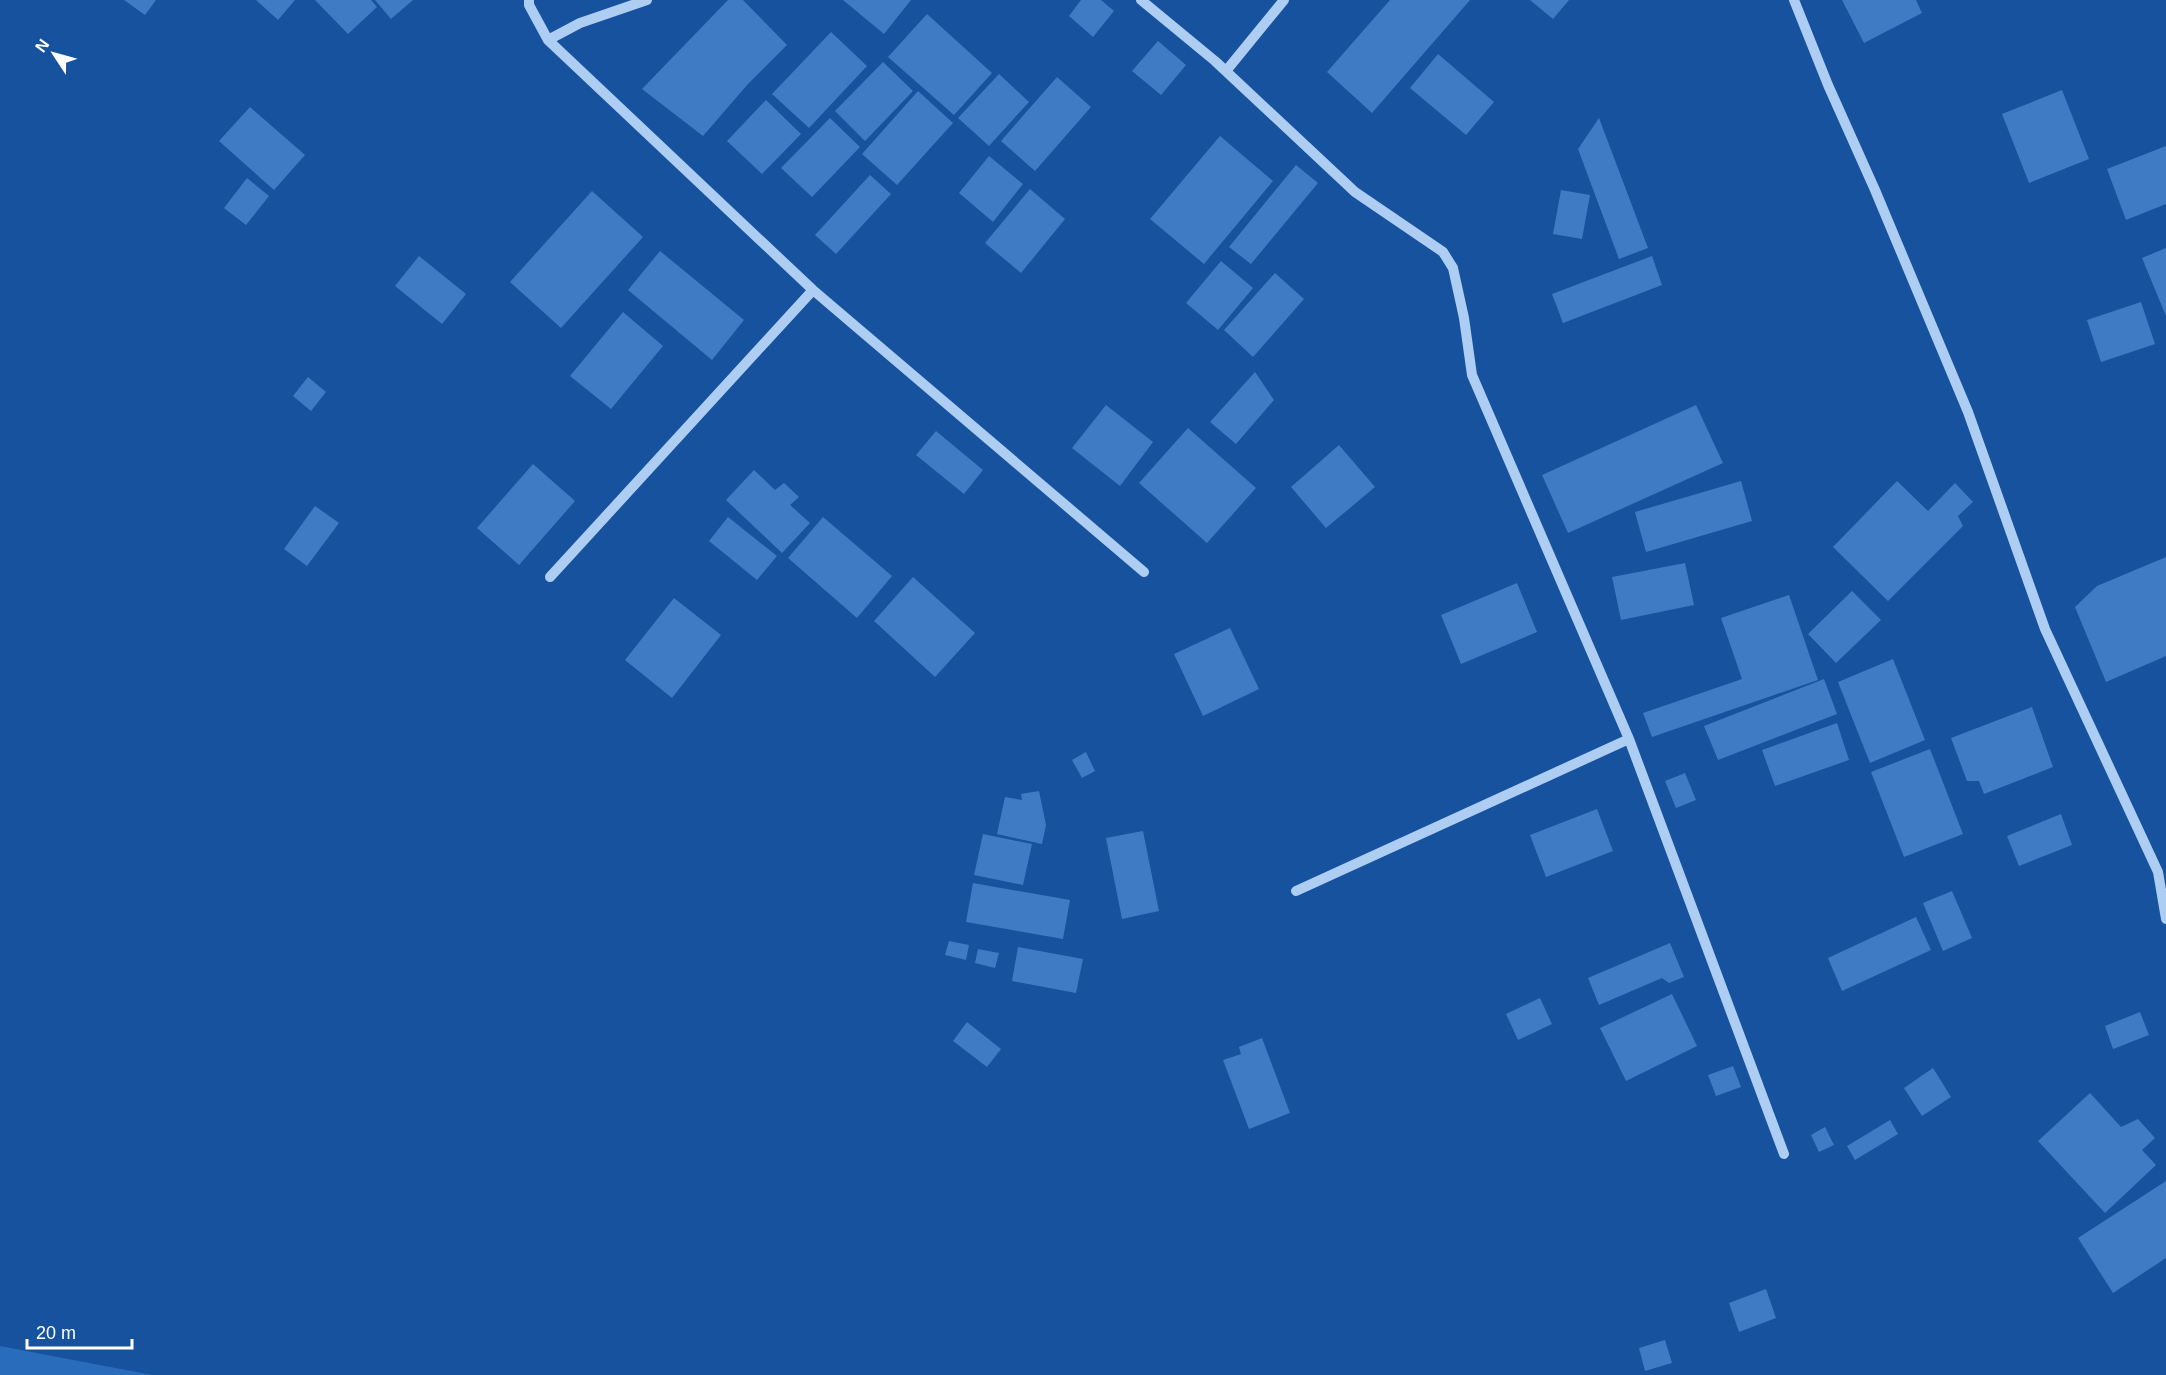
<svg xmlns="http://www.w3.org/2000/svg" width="2166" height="1375" viewBox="0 0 2166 1375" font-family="Arial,sans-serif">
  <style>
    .green { fill: #296cbc }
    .building { fill: #3f7bc4 }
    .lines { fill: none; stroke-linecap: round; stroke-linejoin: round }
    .minor { stroke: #aecdf3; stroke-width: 10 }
  </style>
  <rect width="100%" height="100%" fill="#16529e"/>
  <path class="green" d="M0,1346L152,1375H0Z"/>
  <path class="building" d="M124,0H156L145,15Z
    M256,0H295L278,20Z
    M315,0H371L377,7L348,34Z
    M375,0H413L391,19Z
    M728,0H743L787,45L748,84L703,136L642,89Z
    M843,0H911L884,34Z
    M1081,0H1101L1114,11L1093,37L1069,16Z
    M1390,0H1470L1372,113L1327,72Z
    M1530,0H1569L1553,19Z
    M1842,0H1916L1922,13L1864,43Z
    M927,14L992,73L954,115L888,57Z
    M831,32L867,66L809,128L772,94Z
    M1158,41L1186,65L1161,95L1132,71Z
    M1438,54L1494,102L1466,135L1410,88Z
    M883,62L913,91L865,141L835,111Z
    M999,74L1029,102L989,146L958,118Z
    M1057,77L1091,107L1035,171L1001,141Z
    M2062,90L2089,159L2029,183L2002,114Z
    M918,91L953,123L897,185L862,154Z
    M766,100L801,134L762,174L727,141Z
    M250,107L305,155L274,190L219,141Z
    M830,118L860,147L812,197L781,168Z
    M1599,118L1648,248L1619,259L1578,149Z
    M1220,136L1273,181L1204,264L1150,219Z
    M2166,146V204L2126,220L2107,169Z
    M989,156L1023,184L993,222L959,193Z
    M1296,165L1318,183L1251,264L1229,247Z
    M870,175L891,194L836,254L815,235Z
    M247,178L269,196L246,225L224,208Z
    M1030,189L1065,219L1021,273L985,243Z
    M1561,190L1590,195L1582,239L1553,234Z
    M592,191L643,237L561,328L510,282Z
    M2166,248V316L2142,258Z
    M660,251L744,320L712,360L628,290Z
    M419,256L466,294L442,324L395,286Z
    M1652,256L1662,285L1563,323L1552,294Z
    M1221,261L1253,288L1218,330L1186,303Z
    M1275,273L1304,299L1253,357L1224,330Z
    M2141,302L2155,344L2101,362L2087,320Z
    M623,312L663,346L611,409L570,376Z
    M1255,372L1274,400L1236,444L1210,422Z
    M308,377L326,392L311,411L293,396Z
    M1106,405L1153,442L1120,486L1072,448Z
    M1696,405L1723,463L1568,533L1542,475Z
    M1188,428L1256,488L1207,543L1139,483Z
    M936,431L983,470L964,494L916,455Z
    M1339,445L1375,487L1326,528L1291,487Z
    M533,464L575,501L519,565L477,528Z
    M754,470L775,490L784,483L799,497L790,505L810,523L782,553L726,500Z
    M1741,481L1752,521L1646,552L1635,512Z
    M1897,481L1928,511L1955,483L1973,502L1958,516L1963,526L1888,601L1833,547Z
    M315,506L339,523L307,566L284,549Z
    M728,517L777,556L757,580L709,541Z
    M823,517L892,576L857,618L788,558Z
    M2166,557V656L2106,682L2075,607L2097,586Z
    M1685,563L1694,605L1621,620L1612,577Z
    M913,577L975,633L935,677L874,621Z
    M1517,583L1537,632L1461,664L1441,615Z
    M1852,591L1881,620L1836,663L1808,634Z
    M1789,595L1818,680L1652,737L1643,713L1742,679L1721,618Z
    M674,598L721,635L672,698L625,660Z
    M1230,628L1259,689L1203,716L1174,654Z
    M1893,659L1925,740L1870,763L1838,682Z
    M1824,679L1837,714L1718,760L1704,726Z
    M2032,707L2053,767L1984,794L1979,781H1967L1951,738Z
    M1837,723L1849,760L1775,786L1762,750Z
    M1930,749L1963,834L1904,857L1871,772Z
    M1086,752L1095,771L1082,778L1072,760Z
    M1685,773L1696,800L1676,808L1665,781Z
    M1039,791L1046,825L1042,844L997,834L1005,797L1022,800L1021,794Z
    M1597,809L1613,851L1546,877L1530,835Z
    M2061,814L2072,845L2019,866L2007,836Z
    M1143,831L1159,911L1122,919L1106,838Z
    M983,834L1032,844L1023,885L974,875Z
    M973,883L1070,900L1063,939L966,922Z
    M1952,891L1972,938L1943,951L1923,903Z
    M1916,917L1931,950L1842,991L1828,958Z
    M949,941L969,945L966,960L945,955Z
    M1670,943L1684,977L1669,983L1662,978L1599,1005L1588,978Z
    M1018,947L1083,959L1076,993L1012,981Z
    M978,949L999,953L995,968L975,963Z
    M1672,994L1697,1046L1626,1081L1600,1028Z
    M1540,998L1552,1024L1518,1040L1506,1014Z
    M2140,1012L2149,1035L2113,1049L2105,1026Z
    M967,1022L1001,1049L987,1067L953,1041Z
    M1262,1038L1290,1113L1249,1129L1223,1060L1241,1054L1239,1047Z
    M1733,1066L1741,1087L1716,1096L1708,1075Z
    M1933,1068L1951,1097L1922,1116L1904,1088Z
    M2090,1093L2121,1127L2138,1119L2155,1138L2142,1150L2156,1165L2105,1213L2038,1141Z
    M1890,1120L1898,1134L1855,1160L1847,1146Z
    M1825,1127L1834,1145L1819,1152L1811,1135Z
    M2166,1181V1258L2113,1293L2078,1238Z
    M1766,1289L1776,1318L1739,1332L1729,1303Z
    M1665,1340L1672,1363L1645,1371L1639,1348Z"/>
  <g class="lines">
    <path class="minor" d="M529,0V5L548,40L813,290L1144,572
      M1141,0L1215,61L1355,192L1443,252L1453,268L1464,318L1472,375L1629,739L1784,1154
      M1794,0L1828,85L1875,190L1968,412L2045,629L2158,872L2166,919
      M548,40L580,23L647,0
      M1226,71L1284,0
      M550,577L813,290
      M1296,891L1629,739"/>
  </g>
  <g transform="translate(54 54) rotate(306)" stroke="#16529e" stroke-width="4.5" paint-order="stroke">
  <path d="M0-4.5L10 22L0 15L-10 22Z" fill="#ffffff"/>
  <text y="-9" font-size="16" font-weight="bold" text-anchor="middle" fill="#ffffff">N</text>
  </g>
  <path d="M27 1339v9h105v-9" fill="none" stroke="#ffffff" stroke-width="3"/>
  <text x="36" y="1339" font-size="18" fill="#ffffff" stroke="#16529e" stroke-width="4.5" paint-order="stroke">20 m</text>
</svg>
